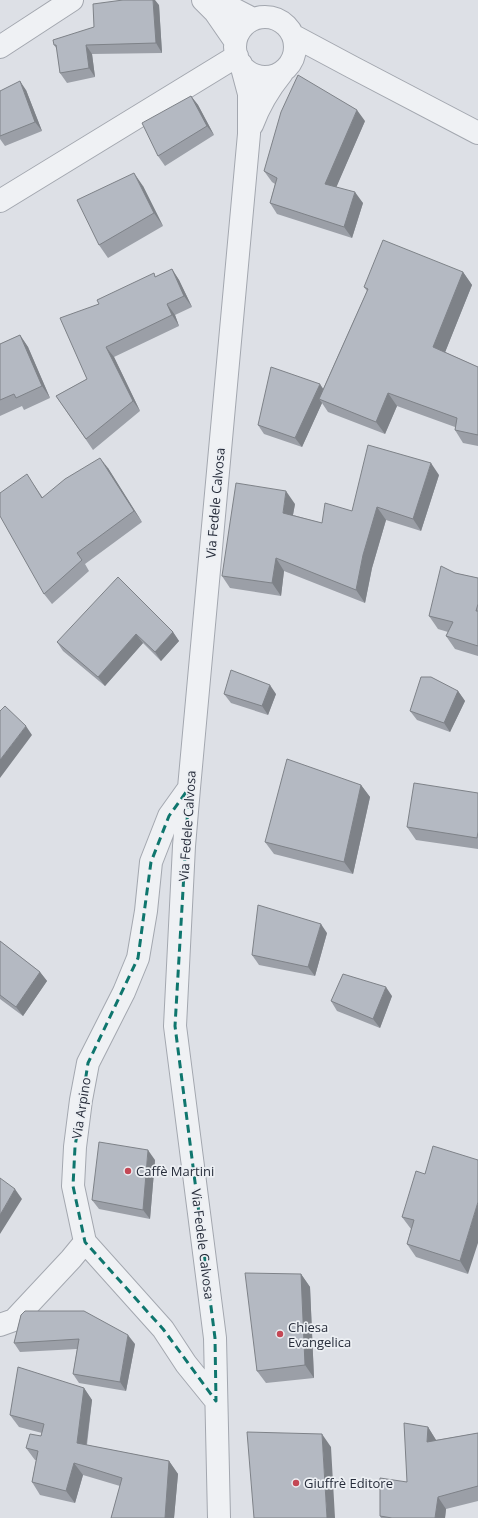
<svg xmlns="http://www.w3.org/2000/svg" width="478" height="1518" viewBox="0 0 478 1518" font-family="'Open Sans',sans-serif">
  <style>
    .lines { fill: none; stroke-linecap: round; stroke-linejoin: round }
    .minor-casing { stroke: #a3a7af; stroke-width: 24 }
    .minor { stroke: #eff1f4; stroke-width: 22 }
    .wall { fill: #9b9fa7 }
    .shaded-wall { fill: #7e8288 }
    .building { fill: #b4b9c2; stroke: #7e8288 }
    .marked { fill: none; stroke: #0f766e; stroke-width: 3; stroke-dasharray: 8 5; stroke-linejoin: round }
    .poi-dot { fill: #c44855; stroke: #eceff3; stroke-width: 1.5 }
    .labels { text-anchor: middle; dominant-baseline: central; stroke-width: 3.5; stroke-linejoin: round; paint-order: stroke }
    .street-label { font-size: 13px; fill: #272d3b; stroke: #eceff3 }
    .poi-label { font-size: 13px; fill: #272d3b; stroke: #eceff3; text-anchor: start }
  </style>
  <rect width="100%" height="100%" fill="#dde0e6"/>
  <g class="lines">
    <defs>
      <path id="minor" d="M203,0L215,12L235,41
        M216,0L253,19
        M235 47a30 30 0 1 1 60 0a30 30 0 1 1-60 0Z
        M294,36L352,67L478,133
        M0,47L72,0
        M252,125C259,106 269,89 282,73
        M0,201L237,56
        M189,788L169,816L151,862L146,911L138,958L124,992L88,1063L81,1100L75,1147L73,1186L85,1242L163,1329L186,1364L216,1401
        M0,1325L14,1320L71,1259L85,1242
        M219,1518L215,1338L175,1026L184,846L189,788L249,134V94L241,64"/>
    </defs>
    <use href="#minor" class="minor-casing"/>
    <use href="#minor" class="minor"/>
  </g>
  <path class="wall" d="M159,5L162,53L92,54L95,77L67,83L60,73L57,49L54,45Z
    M26,90L42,131L5,146L0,139V136Z
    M191,96L198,105L214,135L165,166L158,156Z
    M365,121L336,187L363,203L352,238L277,214L270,203L275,184L272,182L264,171Z
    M143,186L163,226L108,258L99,245Z
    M172,269L179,280L192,307L175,315L179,326L114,357L140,411L93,450L56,396L87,379L99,304Z
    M463,272L472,285L445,352L478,367V446L463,443L455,430V427L397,406L385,434L328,412L322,403L302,447L264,434L258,425L323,389L367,291L364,287Z
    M20,335L28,347L50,398L24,410L22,406L0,416V344Z
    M108,468L142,522L85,564L89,571L52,604L44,594L34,485L43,498Z
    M439,475L421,531L386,520L372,568L365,603L284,571L281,596L230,588L222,576L295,504L293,515L322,523Z
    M455,573L478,578V656L455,649L446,636L448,632L438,629L429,616Z
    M173,632L179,641L161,661L143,643L105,686L63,651L57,642Z
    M458,691L465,701L450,732L417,720L410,711Z
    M224,694H276L268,715L231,703Z
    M361,785L370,797L353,874L274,854L265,842Z
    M478,793V849L416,840L407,827Z
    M327,933L315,976L259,965L252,955Z
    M0,941L40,972L47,981L23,1016L0,999Z
    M392,996L380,1028L337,1011L331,1001Z
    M155,1160L150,1219L99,1209L92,1200Z
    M425,1174L468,1274L416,1257L407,1244L411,1229L402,1217Z
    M301,1274L310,1287L314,1378L266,1383L257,1371Z
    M21,1315L135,1344L126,1391L79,1383L73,1374L77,1349L20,1352L14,1343Z
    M84,1388L92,1400L87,1445L169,1461L178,1474L174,1518H111L120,1486L83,1475L75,1503L40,1495L32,1482L36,1460H35L26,1448L41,1436L42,1433L19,1427L10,1415Z
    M428,1427L436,1440L478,1433V1501L446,1509L445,1518H381L380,1516L407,1482Z"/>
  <path class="shaded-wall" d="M153,0H155L159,5L162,53L156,43Z
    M86,45L92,54L95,77L89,68Z
    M20,81L26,90L42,131L35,122Z
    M191,96L198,105L214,135L207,126Z
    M357,110L365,121L333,195L325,184Z
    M134,173L143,186L163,226L154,213Z
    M355,192L363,203L352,238L344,227Z
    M172,269L179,280L192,307L184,296Z
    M463,272L472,285L442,360L433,347Z
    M167,304L175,315L179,326L172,315Z
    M20,335L28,347L50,398L42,386Z
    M106,347L114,357L140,411L133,401Z
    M320,384L326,393L319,399L322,403L302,447L295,438Z
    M388,393L397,406L385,434L376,422Z
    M100,458L108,468L142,522L134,511Z
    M431,463L439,475L421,531L413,519Z
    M286,491L295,504L291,525L283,513Z
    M377,507L386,520L372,568L365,603L356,590L363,555Z
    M276,558L284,571L281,596L272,583Z
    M173,632L179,641L161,661L155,652Z
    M136,634L143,643L105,686L98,677Z
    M270,685L276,694L268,715L262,706Z
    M458,691L465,701L450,732L444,723Z
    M26,726L32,735L0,778V760Z
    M361,785L370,797L353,874L344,862Z
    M321,924L327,933L315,976L308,967Z
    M40,972L47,981L23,1016L16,1007Z
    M386,987L392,996L380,1028L373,1019Z
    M148,1150L155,1160L150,1219L143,1210Z
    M15,1189L22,1199L0,1234V1215Z
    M478,1202V1243L468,1274L460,1261Z
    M301,1274L310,1287L314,1378L305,1365Z
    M128,1335L135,1344L126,1391L120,1382Z
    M84,1388L92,1400L85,1455L77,1443Z
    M428,1427L436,1440V1455L427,1442Z
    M322,1434L331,1447L335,1518H327Z
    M169,1461L178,1474L174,1518H165Z
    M74,1463L83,1475L75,1503L66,1491Z
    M438,1497L446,1509L445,1518H435Z"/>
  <path class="building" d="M123,0H153L156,43L86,45L89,68L60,73L56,45H54L53,40L94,27L93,4Z
    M298,75L357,110L325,184L355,192L344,227L270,203L277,178L264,171L281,112Z
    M20,81L35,122L0,136V91Z
    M191,96L207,126L158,156L142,123Z
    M134,173L154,213L99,245L77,200Z
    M383,240L463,272L433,347L478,367V435L455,430L457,418L388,393L376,422L319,399L368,289L364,287Z
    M172,269L184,296L167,304L172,315L106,347L133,401L86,439L56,396L87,379L60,318L99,304L97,300L154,273L155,277Z
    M20,335L42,386L16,398L14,394L0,400V344Z
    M271,367L320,384L295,438L258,425Z
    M368,445L431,463L413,519L377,507L363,555L356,590L276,558L272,583L222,576L236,483L286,491L283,513L322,523L325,503L352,511Z
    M100,458L134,511L77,553L82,560L44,594L0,516V493L27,474L42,498L65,479Z
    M441,566L455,573L478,578V604L476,611H478V646L446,636L453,622L429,616Z
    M118,577L173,632L155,652L136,634L98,677L57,642Z
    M231,670L270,685L262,706L224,694Z
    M421,677H431L458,691L444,723L410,711Z
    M5,706L26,726L0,760V711Z
    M287,759L361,785L344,862L265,842Z
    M414,783L478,793V832L477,838L407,827Z
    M258,905L321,924L308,967L252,955Z
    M0,941L40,972L16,1007L0,995Z
    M343,974L386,987L373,1019L331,1001Z
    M99,1142L148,1150L143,1210L92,1200Z
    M433,1146L478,1160V1202L460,1261L407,1244L414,1220L402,1217L416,1171L425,1174Z
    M0,1178L15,1189L0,1215Z
    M245,1273L301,1274L305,1365L257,1371Z
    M25,1311H84L128,1335L120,1382L73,1374L79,1339L14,1343L21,1315Z
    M18,1367L84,1388L77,1443L169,1461L165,1518H111L122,1478L74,1463L66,1491L32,1482L38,1451L26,1448L30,1434L41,1436L44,1424L10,1415Z
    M404,1423L428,1427L427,1442L478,1433V1486L438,1497L435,1518H392L380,1516V1478L407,1482Z
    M247,1432L322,1434L327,1518H254Z"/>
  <path class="marked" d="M189,788L175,1026L215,1338L216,1401L163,1329L85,1242L73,1186L75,1147L88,1063L138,958L151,862L169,816Z"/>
  <g class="poi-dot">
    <circle cx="128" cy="1171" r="4"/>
    <circle cx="280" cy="1334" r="4"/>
    <circle cx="296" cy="1483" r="4"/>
  </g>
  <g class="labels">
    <g class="street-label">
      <text transform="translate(215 503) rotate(-85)">Via Fedele Calvosa</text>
      <text transform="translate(187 826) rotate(-86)">Via Fedele Calvosa</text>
      <text transform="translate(81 1108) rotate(-81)">Via Arpino</text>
      <text transform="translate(203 1244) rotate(83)">Via Fedele Calvosa</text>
    </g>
    <g class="poi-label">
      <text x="136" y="1171">Caffè Martini</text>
      <text x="288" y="1327">Chiesa<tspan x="288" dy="15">Evangelica</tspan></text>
      <text x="304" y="1483">Giuffrè Editore</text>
    </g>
  </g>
</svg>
